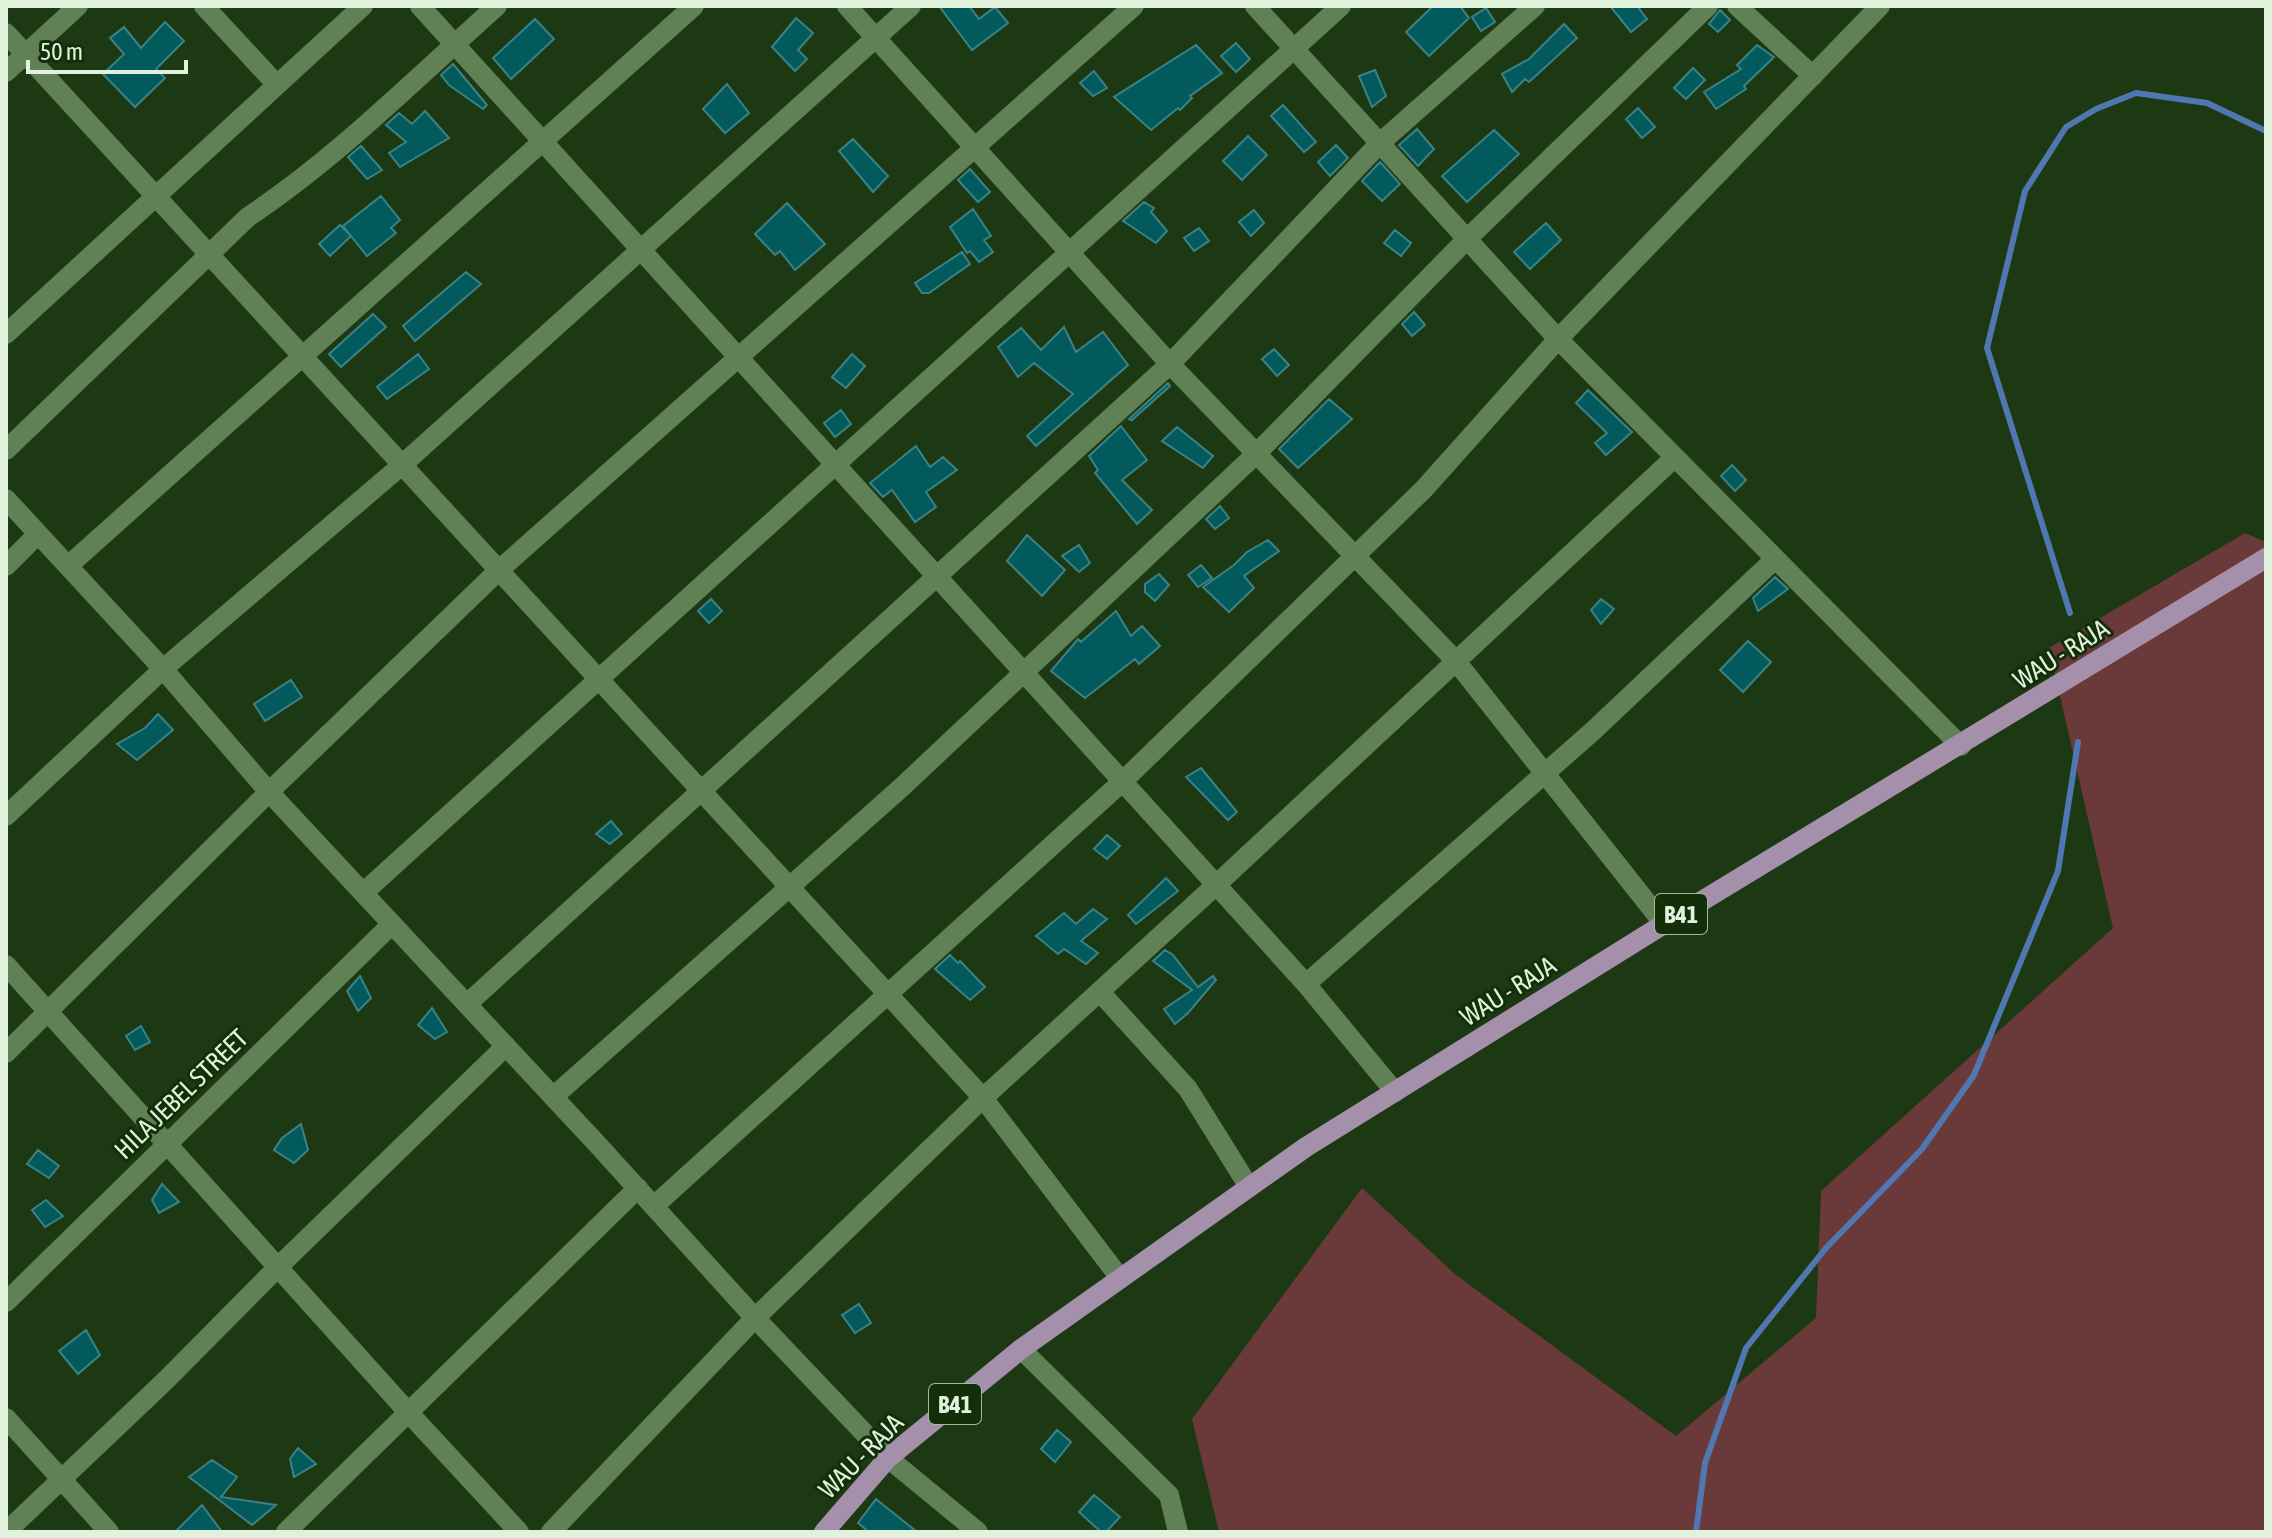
<svg xmlns="http://www.w3.org/2000/svg" width="2272" height="1538" viewBox="0 0 2272 1538" font-family="'Asap Condensed',sans-serif">
  <style>
    .green { fill: #6a393a }
    .lines { fill: none; stroke-linecap: round; stroke-linejoin: round }
    .stream { stroke: #5177b2; stroke-width: 6 }
    .building { fill: #025a5d; stroke: #3a8285; stroke-width: 2 }
    .minor { stroke: #608056; stroke-width: 20 }
    .primary { stroke: #a590ab; stroke-width: 20 }
    .labels { text-anchor: middle; dominant-baseline: central; stroke-width: 6; stroke-linejoin: round; paint-order: stroke }
    .shield { fill: #132f09; stroke: #a2b89c; stroke-width: 2 }
    .shield-label { font-size: 24px; font-weight: bold; fill: #e0f2db }
    .street-label { font-size: 26px; fill: #e0f2db; stroke: #132f09 }
  </style>
  <rect width="100%" height="100%" fill="#1d3913"/>
  <path class="green" d="M2245,533L2266,542V1532H1219L1192,1419L1362,1188L1456,1275L1676,1436L1816,1318L1821,1191L2113,928L2049,648Z"/>
  <g class="lines">
    <path class="stream" d="M2070,613L1987,348L2025,191L2066,127L2096,109L2136,93L2207,103L2266,131
      M1696,1532L1705,1463L1746,1348L1826,1248L1922,1149L1974,1075L2058,871L2078,742"/>
  </g>
  <path class="building" d="M939,6H969L979,19L995,7L1008,23L972,50Z
    M1433,6H1460L1469,18L1429,56L1406,32Z
    M1610,6H1637L1647,19L1631,32Z
    M1486,8L1495,22L1481,31L1472,17Z
    M1720,10L1730,20L1718,32L1709,24Z
    M796,18L813,33L798,50L807,59L795,71L772,47Z
    M535,19L554,39L511,79L493,58Z
    M165,22L184,41L156,69L165,78L135,107L103,74L124,54L110,38L124,27L141,48Z
    M1564,24L1577,38L1529,82L1525,79L1512,92L1502,74L1529,59Z
    M1236,43L1250,59L1236,72L1221,56Z
    M1196,45L1222,73L1190,96L1192,98L1180,110L1178,108L1151,130L1114,97Z
    M1757,45L1774,57L1744,86L1746,89L1716,109L1704,92L1741,69L1737,65Z
    M453,64L487,105L483,109L449,85L441,75Z
    M1693,68L1705,80L1686,99L1674,88Z
    M1375,70L1386,96L1372,107L1359,76Z
    M1094,71L1107,88L1093,96L1080,83Z
    M727,84L749,113L725,133L703,109Z
    M1283,105L1316,142L1304,152L1271,116Z
    M1638,108L1655,127L1642,138L1626,119Z
    M425,111L449,138L400,167L389,153L406,142L386,125L399,113L412,124Z
    M1417,129L1434,149L1418,166L1399,145Z
    M1494,130L1519,154L1467,202L1442,176Z
    M1248,136L1267,155L1242,180L1223,161Z
    M853,139L888,176L873,192L839,151Z
    M1336,145L1348,158L1330,176L1318,162Z
    M361,146L382,170L367,179L348,157Z
    M1380,162L1400,184L1382,201L1362,181Z
    M970,169L990,192L978,202L958,180Z
    M381,196L400,220L391,228L396,233L367,256L343,226Z
    M1144,202L1154,208L1151,212L1167,231L1156,243L1123,221Z
    M787,203L825,244L795,270L780,251L775,255L755,234Z
    M973,209L991,236L984,240L993,252L979,262L970,251L967,253L950,227Z
    M1254,210L1264,223L1251,236L1239,222Z
    M1546,223L1561,240L1530,269L1514,252Z
    M340,225L351,236L330,256L319,244Z
    M1199,228L1209,241L1194,251L1184,238Z
    M1395,230L1411,243L1401,256L1384,243Z
    M962,252L970,264L929,293H922L915,283Z
    M466,272L481,284L415,341L403,326Z
    M1414,312L1425,325L1412,336L1402,324Z
    M373,314L386,327L341,367L329,354Z
    M1064,327L1076,352L1103,332L1128,365L1036,446L1027,436L1073,394L1034,363L1018,377L998,347L1021,328L1041,350Z
    M1274,349L1289,365L1277,376L1262,359Z
    M418,354L429,369L387,399L377,387Z
    M852,354L865,366L846,388L832,377Z
    M1168,383L1170,386L1132,420L1129,419Z
    M1588,390L1632,432L1606,455L1595,443L1607,433L1576,403Z
    M1329,399L1352,419L1298,468L1279,449Z
    M841,410L851,424L835,437L824,423Z
    M1121,426L1147,460L1122,480L1152,510L1137,524L1095,473L1098,470L1089,456Z
    M1177,427L1213,456L1203,468L1162,441Z
    M916,446L930,467L943,457L957,470L926,492L936,507L915,522L892,490L883,497L870,483Z
    M1732,465L1746,480L1735,491L1721,476Z
    M1220,506L1229,518L1215,529L1206,519Z
    M1027,535L1065,570L1042,596L1007,561Z
    M1268,540L1279,551L1244,576L1254,588L1229,612L1203,587L1234,565L1247,552Z
    M1079,545L1090,563L1079,572L1062,556Z
    M1201,565L1212,578L1198,587L1188,575Z
    M1159,574L1169,585L1155,601L1145,592V584Z
    M1775,577L1788,589L1758,611L1753,598Z
    M711,599L722,611L709,623L698,611Z
    M1601,599L1614,609L1601,624L1591,610Z
    M1116,611L1131,636L1142,626L1160,646L1139,664L1135,659L1085,698L1051,671L1078,639L1081,642Z
    M1748,641L1771,662L1743,692L1720,670Z
    M291,680L302,697L265,721L254,704Z
    M158,714L173,730L137,760L117,744L145,728Z
    M1201,768L1237,812L1228,820L1186,777Z
    M611,821L622,834L610,844L596,834Z
    M1107,835L1120,846L1107,859L1094,849Z
    M1166,878L1178,891L1136,924L1128,915Z
    M1093,909L1107,919L1081,941L1098,953L1086,964L1064,949L1058,954L1036,936L1064,913L1076,924Z
    M1165,950L1173,955L1198,987L1213,976L1216,980L1188,1013L1175,1024L1164,1009L1192,990L1153,961Z
    M950,955L958,963L960,961L985,987L970,1000L935,969Z
    M360,976L371,998L358,1011L347,991Z
    M432,1008L447,1032L435,1039L418,1025Z
    M141,1026L150,1042L135,1050L126,1036Z
    M301,1124L308,1150L294,1163L274,1150L282,1138Z
    M38,1150L59,1166L49,1178L27,1164Z
    M162,1184L179,1202L159,1213L152,1200Z
    M46,1200L63,1216L45,1227L32,1210Z
    M859,1304L871,1323L855,1333L842,1315Z
    M86,1330L100,1355L78,1374L59,1351Z
    M1057,1430L1071,1442L1055,1462L1041,1449Z
    M298,1448L316,1464L294,1477L290,1459Z
    M212,1460L237,1477L221,1497L276,1505L252,1525L189,1477Z
    M1094,1495L1120,1517L1106,1532H1101L1079,1512Z
    M876,1499L917,1532H869L858,1523Z
    M202,1505L222,1532H175Z"/>
  <g class="lines">
    <path class="minor" d="M204,6L277,85
      M420,6L1306,984L1395,1092
      M847,6L1170,364L1455,660L1664,924
      M1255,6L1558,339L1961,746
      M1737,6L1813,76
      M6,33L983,1098L1120,1278
      M6,72L78,6
      M6,334L363,6
      M6,450L248,217C338,157 416,78 497,6
      M6,499L163,669L269,792L598,1145L755,1318L888,1458L978,1532
      M6,566L38,534
      M68,566L694,6
      M6,816L163,669L402,465L911,6
      M363,893L1341,6
      M6,965L408,1412L519,1532
      M1306,984L1594,730L1775,559
      M1100,992L1188,1089L1249,1187
      M467,1004L1170,364L1380,143L1535,6
      M6,1053L269,792L498,571L1134,6
      M553,1097L903,786L1256,454L1467,239L1708,6
      M654,1206L1123,781L1424,489L1558,339L1880,6
      M6,1302L392,924
      M1021,1349L1169,1495L1178,1532
      M6,1418L109,1532
      M6,1532L166,1380L278,1267L506,1046
      M286,1532L638,1188
      M551,1532L755,1318L983,1098L1216,885L1674,458"/>
    <path class="primary" d="M824,1532L888,1458L1021,1349L1306,1147L1664,924L2266,558"/>
  </g>
  <g class="labels">
    <g class="shield">
      <rect x="1655" y="894" width="52" height="40" rx="6"/>
      <rect x="929" y="1384" width="52" height="40" rx="6"/>
    </g>
    <g class="shield-label">
      <text x="1681" y="914">B41</text>
      <text x="955" y="1404">B41</text>
    </g>
    <g class="street-label">
      <text transform="translate(2061 654) rotate(-32)">WAU - RAJA</text>
      <text transform="translate(1508 991) rotate(-32)">WAU - RAJA</text>
      <text transform="translate(181 1094) rotate(-44)">HILA JEBEL STREET</text>
      <text transform="translate(861 1456) rotate(-45)">WAU - RAJA</text>
    </g>
  </g>
  <rect width="2272" height="1538" fill="none" stroke="#e0f2db" stroke-width="16"/>
  <path d="M28 60v12h158v-12" fill="none" stroke="#e0f2db" stroke-width="4"/>
  <text x="40" y="60" font-size="24" fill="#e0f2db" stroke="#132f09" stroke-width="6" paint-order="stroke">50 m</text>
</svg>
